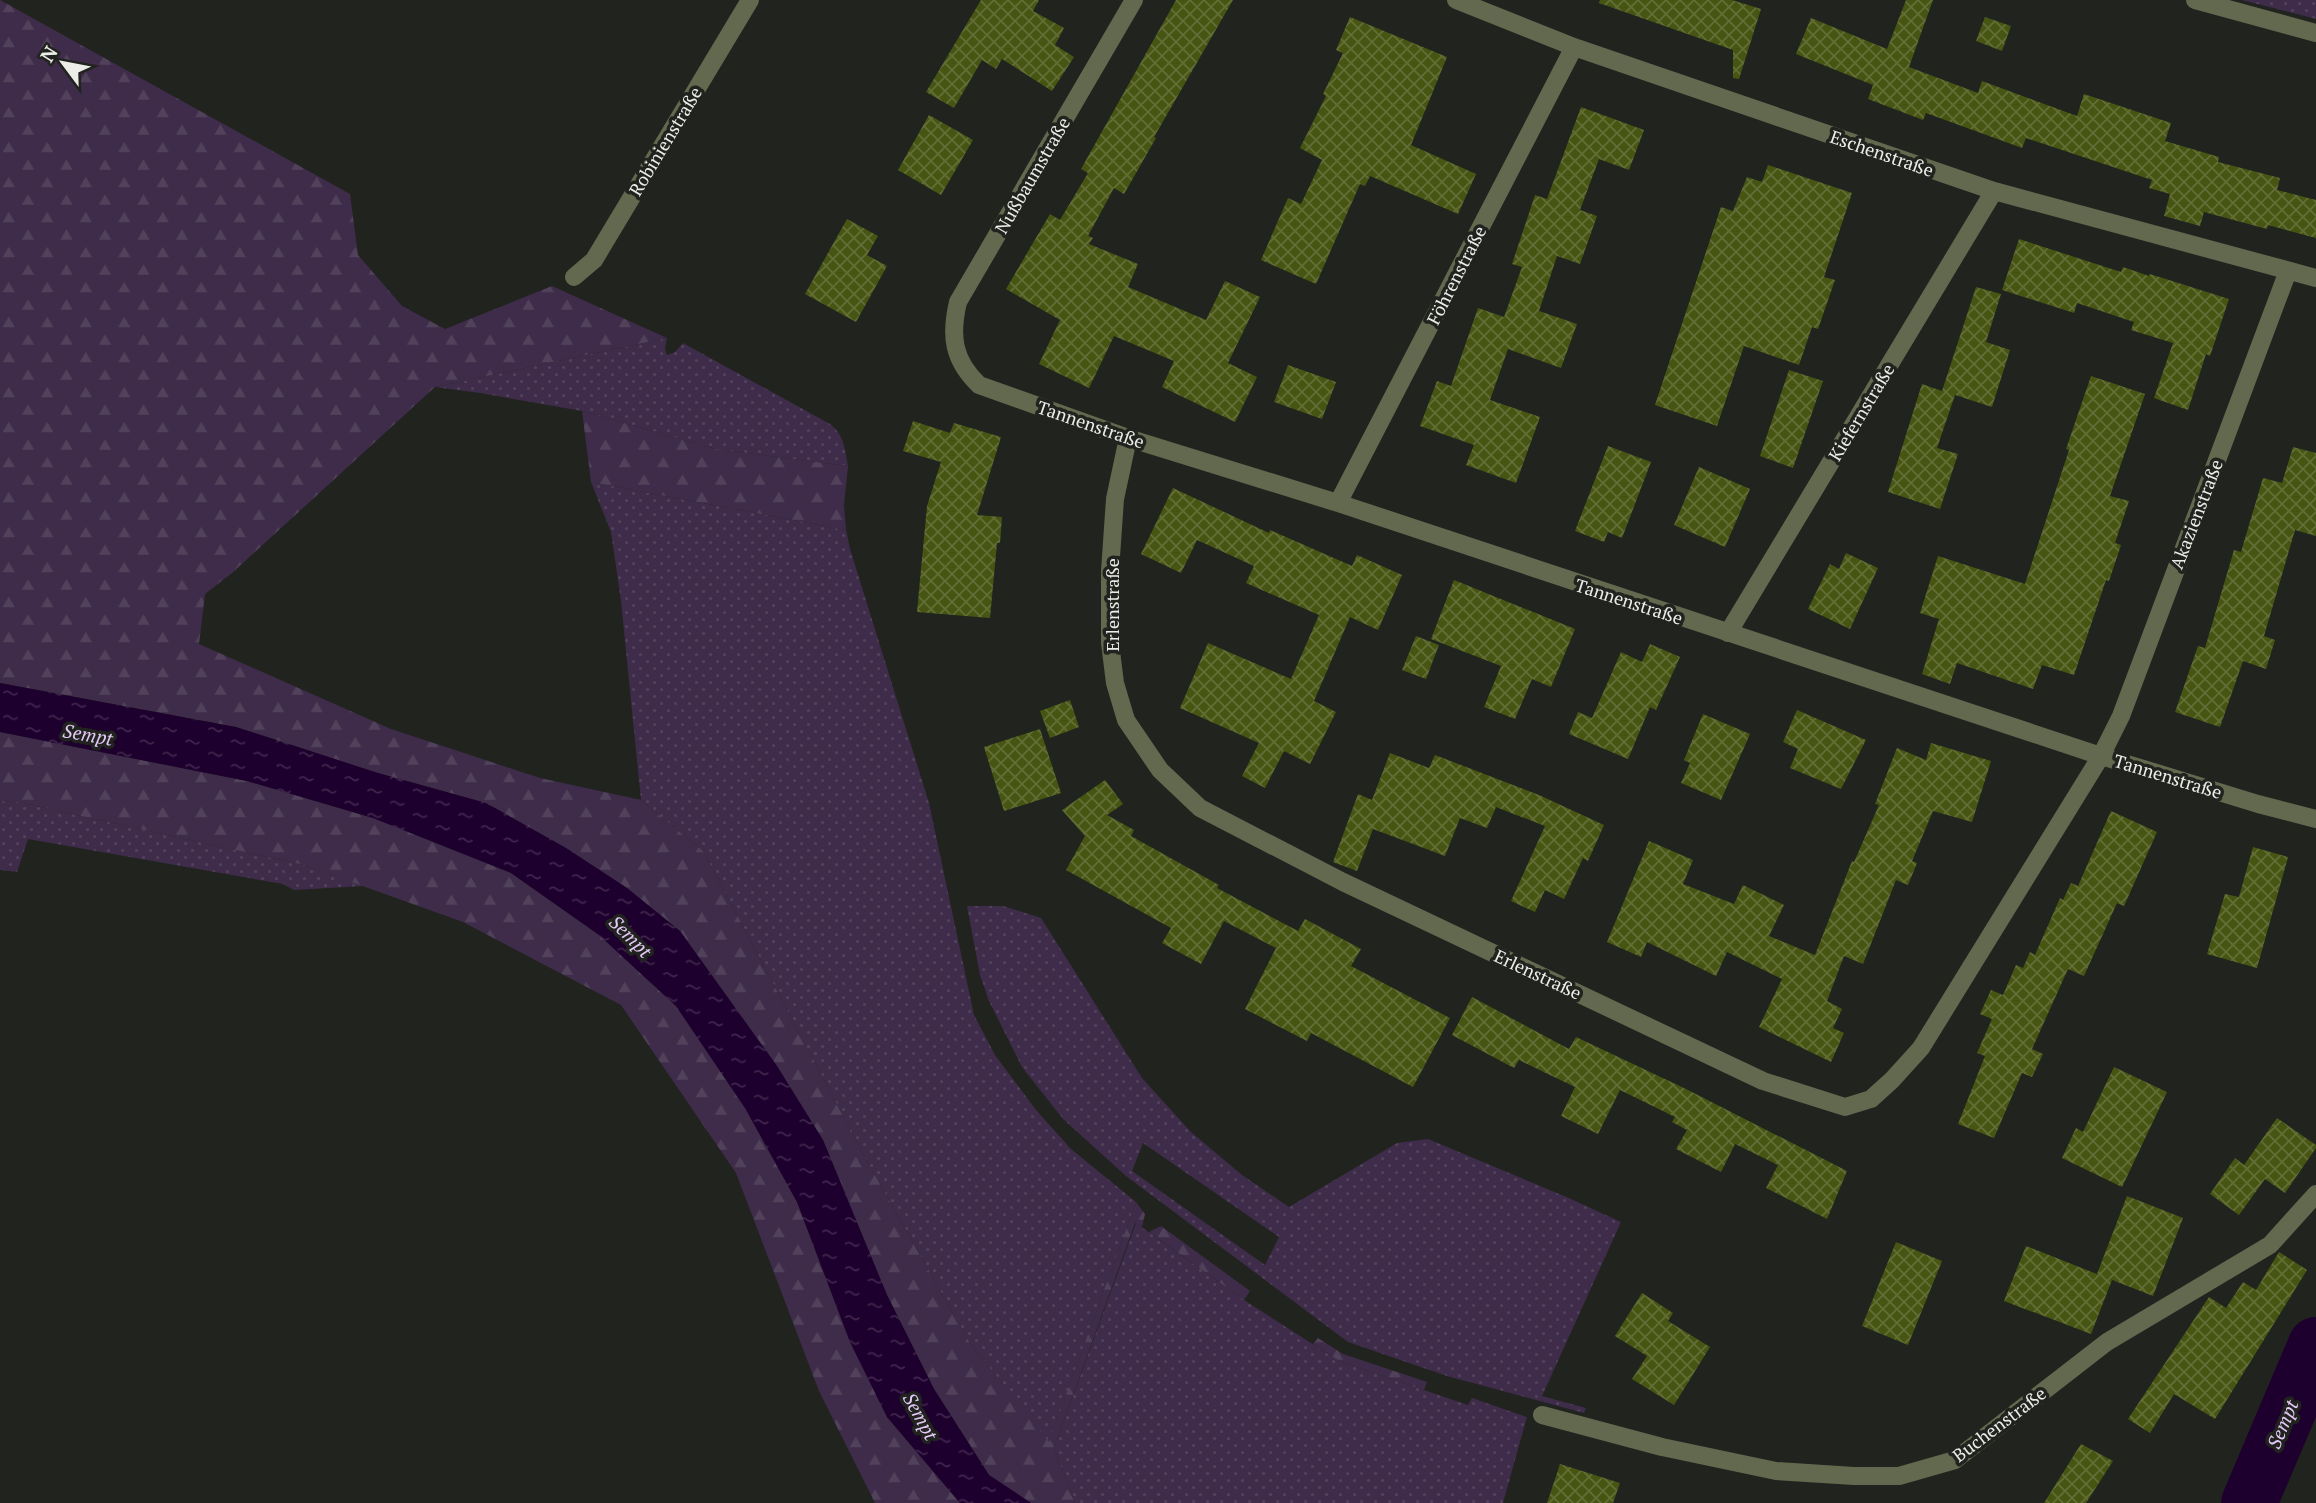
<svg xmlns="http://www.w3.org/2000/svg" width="2316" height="1503" viewBox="0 0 2316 1503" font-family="'PT Serif',serif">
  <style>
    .grass { fill: url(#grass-dots); fill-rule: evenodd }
    .forest { fill: url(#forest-firs) }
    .water { fill: url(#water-ripples) }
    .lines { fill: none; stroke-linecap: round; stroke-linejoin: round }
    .river { stroke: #1e002e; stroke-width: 56 }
    .building { fill: url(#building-cross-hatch) }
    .minor { stroke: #62694f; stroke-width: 18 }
    .labels { text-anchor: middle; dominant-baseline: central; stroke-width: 7; stroke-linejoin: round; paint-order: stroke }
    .street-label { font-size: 18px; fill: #ecede9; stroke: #21231e }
    .water-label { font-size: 19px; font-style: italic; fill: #e5c9f9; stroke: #21231e }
  </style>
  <defs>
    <pattern id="grass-dots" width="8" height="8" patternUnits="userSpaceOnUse" patternTransform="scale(1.75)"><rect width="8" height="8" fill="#3e2c4a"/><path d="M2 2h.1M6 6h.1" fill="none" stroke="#51415b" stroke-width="1.8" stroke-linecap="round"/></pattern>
    <pattern id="forest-firs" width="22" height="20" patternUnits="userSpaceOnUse" patternTransform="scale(1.75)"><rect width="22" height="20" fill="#3e2c4a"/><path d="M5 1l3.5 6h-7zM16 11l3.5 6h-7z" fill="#51415b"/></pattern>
    <pattern id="water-ripples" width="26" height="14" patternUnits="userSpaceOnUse" patternTransform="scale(1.75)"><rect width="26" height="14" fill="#1e002e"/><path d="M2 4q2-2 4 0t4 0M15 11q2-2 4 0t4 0" fill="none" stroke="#3f264c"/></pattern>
    <pattern id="building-cross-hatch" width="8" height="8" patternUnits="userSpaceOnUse" patternTransform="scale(1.75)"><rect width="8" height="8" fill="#475513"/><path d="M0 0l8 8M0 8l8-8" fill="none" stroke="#626e35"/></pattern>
  </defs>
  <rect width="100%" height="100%" fill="#21231e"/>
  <path class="grass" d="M2242,0H2316V19Z
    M667,338L665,349L667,355L675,352L683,343L830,424C844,434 845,450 848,466L716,449L582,411L480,393L435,387Z
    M591,482L846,530L850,549L929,803L974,1015L995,1055L1036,1110L1071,1149L1136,1202L1049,1443L970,1343L867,1161L703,851L641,800L621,601L611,532Z
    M0,801L18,802L304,865L364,886L294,890L283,884L28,839L17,872L0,870Z
    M967,906H1003L1041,918L1142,1078L1191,1132L1242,1175L1289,1207L1397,1143L1428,1139L1571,1199L1621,1222L1542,1396L1586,1408L1584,1413L1447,1376L1348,1342L1126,1176L1063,1119L1022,1067L989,1001L980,975ZM1143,1143L1279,1237L1265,1265L1132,1171Z
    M1136,1223L1244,1300L1339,1361L1468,1405L1472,1398L1527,1417L1503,1503H1075L1054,1448Z"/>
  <path class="forest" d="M0,0L350,194L358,255L402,306L445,329L552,286L667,338L435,387L232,573L205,594L199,644L391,729L540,778L641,800L703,851L867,1161L970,1343L1049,1442L1136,1202L1145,1214L1142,1227L1135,1223L1054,1448L1075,1503H1031L989,1475L934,1389L887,1295L823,1140L777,1066L680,931L627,888L566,848L486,803L378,773L236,727L0,683Z
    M582,411L716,449L848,466L844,505L846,530L591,482Z
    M0,732L247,781L373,818L511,873L599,935L676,1006L745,1108L797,1202L850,1342L887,1417L960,1503H875L819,1391L736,1173L621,1005L463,922L304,865L18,802L0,801Z
    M1161,1226L1250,1291L1244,1300L1149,1232Z
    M1318,1338L1343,1354L1427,1382L1424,1390L1339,1361L1313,1344Z"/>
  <path class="water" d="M0,683L236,727L378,773L486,803L566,848L627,888L680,931L777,1066L823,1140L887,1295L934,1389L989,1475L1031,1503H960L887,1417L850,1342L797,1202L745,1108L676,1006L599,935L511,873L373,818L247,781L0,732Z
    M2294,1397L2292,1430L2262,1503H2233Z"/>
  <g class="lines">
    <path class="river" d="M2249,1503L2316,1345"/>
  </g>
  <path class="building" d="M981,0H1039L1033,11L1064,28L1055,45L1074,57L1052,91L1002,59L996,69L982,60L954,108L926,92Z
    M1176,0H1233L1154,137L1156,138L1124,194L1114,188L1088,236L1093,238L1089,244L1138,264L1128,287L1206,320L1225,281L1260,297L1228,363L1257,377L1235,422L1162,387L1174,361L1114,336L1089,388L1039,364L1060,320L1006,289L1050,214L1060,220L1088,173L1081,169Z
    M1600,0H1732L1761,9L1739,79L1733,78V50L1599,3Z
    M1906,0H1933L1909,67L1978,93L1982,81L2077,116L2084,94L2171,123L2165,141L2219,157L2218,162L2280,178L2277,190L2316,200V238L2268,225L2267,229L2204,212L2200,226L2164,216L2170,194L2149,188L2152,180L2026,138L2022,148L1926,113L1923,120L1868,99L1873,85L1796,54L1811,18L1887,49Z
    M1350,17L1447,57L1411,145L1476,174L1458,214L1370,176L1365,186L1360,184L1316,284L1261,260L1288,198L1301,204L1322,160L1300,148L1326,96L1323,94L1343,53L1336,50Z
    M1985,17L2011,26L2002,51L1976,41Z
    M1581,107L1644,130L1629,170L1599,159L1580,210L1597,216L1580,264L1557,256L1539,311L1577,324L1561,368L1508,349L1490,400L1540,417L1516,483L1466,465L1474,445L1420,426L1437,381L1451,386L1478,308L1504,317L1522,267L1512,264L1535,195L1547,199Z
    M929,115L973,140L941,195L898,170Z
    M1768,165L1852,193L1824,277L1835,280L1818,329L1812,327L1799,365L1744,346L1717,426L1655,405L1721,207L1733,211L1747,177L1762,182Z
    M847,219L878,236L867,255L887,266L856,322L805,294Z
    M2019,239L2121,272L2123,267L2149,276L2150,274L2229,299L2210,356L2206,354L2188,410L2154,398L2173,343L2131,330L2134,322L2077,303L2074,313L2002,290Z
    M1976,287L2001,294L1986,342L2010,350L1992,407L1955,395L1937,448L1958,454L1940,509L1888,492L1922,384L1942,391Z
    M1288,365L1336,382L1322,419L1274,402Z
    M1789,370L1823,381L1793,468L1760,456Z
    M2091,376L2145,394L2110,496L2129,501L2115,543L2121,545L2109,581L2106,580L2074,675L2042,665L2033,689L1957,663L1950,684L1922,674L1939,619L1920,613L1938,556L2025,584L2069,450L2066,449Z
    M913,421L950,433L954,423L1001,437L977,515L1002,517L1000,543H997L990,618L917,612L927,506L941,462L903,451Z
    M1608,446L1651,462L1622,538L1608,532L1604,542L1575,531Z
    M2293,447L2316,453V536L2295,530L2264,636L2275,640L2266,669L2243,661L2220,727L2175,712L2198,646L2205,648L2234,550L2241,552L2263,478L2282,483Z
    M1699,467L1750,489L1725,547L1674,525Z
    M1173,488L1269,533L1270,530L1352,566L1357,555L1402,575L1378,630L1350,617L1314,701L1336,712L1310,764L1284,751L1265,788L1242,776L1259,743L1180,708L1208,643L1291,679L1319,615L1246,583L1254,566L1197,540L1181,573L1141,554Z
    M1846,553L1878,568L1850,629L1808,609L1830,564L1839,569Z
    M1454,580L1575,629L1551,687L1532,679L1515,719L1484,707L1501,666L1431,639Z
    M1416,636L1439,645L1426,679L1402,670Z
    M1650,644L1680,657L1656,710L1650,707L1628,759L1569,734L1578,712L1592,718L1621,652L1642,662Z
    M1070,700L1079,727L1050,738L1040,711Z
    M1797,710L1866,740L1841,789L1790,768L1798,749L1783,742Z
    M1703,714L1750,734L1721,800L1681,783L1690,763L1684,760Z
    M1040,729L1061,793L1004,811L984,747Z
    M1931,743L1991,761L1972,822L1933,811L1912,861L1917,863L1908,885L1896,880L1863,964L1844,956L1827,1001L1842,1009L1833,1028L1844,1033L1831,1062L1759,1027L1782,979L1727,952L1716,976L1647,942L1641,957L1607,942L1649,841L1693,860L1683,884L1734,904L1743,885L1784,905L1769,936L1815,955L1852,861L1854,862L1879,805L1875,804L1897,748L1926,760Z
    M1390,753L1429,768L1435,755L1539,795L1604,825L1588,861L1583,858L1564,899L1545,890L1535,912L1511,901L1545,826L1496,807L1487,828L1460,818L1445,856L1373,829L1357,871L1333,862L1358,794L1372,800Z
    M1105,780L1123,804L1107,815L1134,830L1131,836L1219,885L1217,888L1298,931L1305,919L1361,949L1351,966L1450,1018L1413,1087L1311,1033L1307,1041L1245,1009L1276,948L1224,921L1201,964L1162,943L1171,928L1066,870L1085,836L1062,810Z
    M2111,811L2157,832L2124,906L2117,903L2084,976L2068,969L2032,1049L2043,1054L2032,1077L2022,1073L1994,1138L1958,1124L1985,1056L1977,1053L1992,1019L1980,1014L1991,990L2003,995L2016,965L2023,968L2030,952L2035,955L2060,898L2063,900L2071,883L2078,886Z
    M2253,847L2288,857L2257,968L2207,954L2225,894L2239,897Z
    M1472,997L1569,1049L1576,1037L1686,1089L1847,1171L1827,1219L1766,1188L1778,1165L1735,1144L1721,1172L1676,1149L1687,1130L1672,1122L1675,1117L1620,1090L1598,1134L1561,1116L1575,1087L1519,1060L1514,1068L1452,1035Z
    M2114,1067L2167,1092L2122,1187L2062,1158L2076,1128L2083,1132Z
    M2277,1118L2316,1145V1148L2285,1193L2265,1179L2239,1215L2210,1194L2235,1158L2244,1165Z
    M2127,1196L2183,1218L2153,1296L2097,1274Z
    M1896,1242L1942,1261L1908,1345L1862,1326Z
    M2026,1246L2112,1280L2091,1334L2004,1301Z
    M2279,1252L2307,1270L2215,1419L2174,1394L2150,1433L2128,1419L2209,1297L2226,1308L2243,1282L2256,1290Z
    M1642,1293L1673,1313L1668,1321L1710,1347L1674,1405L1632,1379L1647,1356L1615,1336Z
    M2081,1444L2113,1461L2086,1503H2044Z
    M1560,1464L1620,1483L1613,1503H1547Z"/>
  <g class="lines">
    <path class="minor" d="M1134,0L958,302C950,336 953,360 979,385L1128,438L1338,503L2101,756L2258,804L2316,819
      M1456,0L1574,47L1994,191L2316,278
      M2195,0L2316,33
      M574,277L594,260L750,0
      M1128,438L1115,499L1110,571V643L1115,683L1126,720L1160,770L1200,808L1343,882L1763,1081L1845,1107L1871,1099L1892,1080L1921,1048L2101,756L2121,716L2288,271
      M1338,503L1574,47
      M1728,633L1994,191
      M1542,1415L1662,1447L1776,1471L1854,1476H1899L1955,1460L2107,1342L2270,1245L2316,1194"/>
  </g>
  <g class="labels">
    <g class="street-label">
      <text transform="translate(665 141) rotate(-59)">Robinienstraße</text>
      <text transform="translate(1882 153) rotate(19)">Eschenstraße</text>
      <text transform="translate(1032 175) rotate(-60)">Nußbaumstraße</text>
      <text transform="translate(1456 275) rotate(-63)">Föhrenstraße</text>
      <text transform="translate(1861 412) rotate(-59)">Kiefernstraße</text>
      <text transform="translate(1091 424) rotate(19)">Tannenstraße</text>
      <text transform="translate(2196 514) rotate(-69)">Akazienstraße</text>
      <text transform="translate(1629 601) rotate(18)">Tannenstraße</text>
      <text transform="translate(1112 605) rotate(-90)">Erlenstraße</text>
      <text transform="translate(2168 776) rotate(17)">Tannenstraße</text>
      <text transform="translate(1538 974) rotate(25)">Erlenstraße</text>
      <text transform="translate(1999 1424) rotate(-37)">Buchenstraße</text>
    </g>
    <g class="water-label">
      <text transform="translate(88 734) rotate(10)">Sempt</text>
      <text transform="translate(631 936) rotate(45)">Sempt</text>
      <text transform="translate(921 1416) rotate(61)">Sempt</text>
      <text transform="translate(2282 1424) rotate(-67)">Sempt</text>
    </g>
  </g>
  <g transform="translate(63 63) rotate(302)" stroke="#21231e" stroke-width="5" paint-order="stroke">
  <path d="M0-5L12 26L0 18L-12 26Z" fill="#ecede9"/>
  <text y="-10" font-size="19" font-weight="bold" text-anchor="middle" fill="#ecede9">N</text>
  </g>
</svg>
